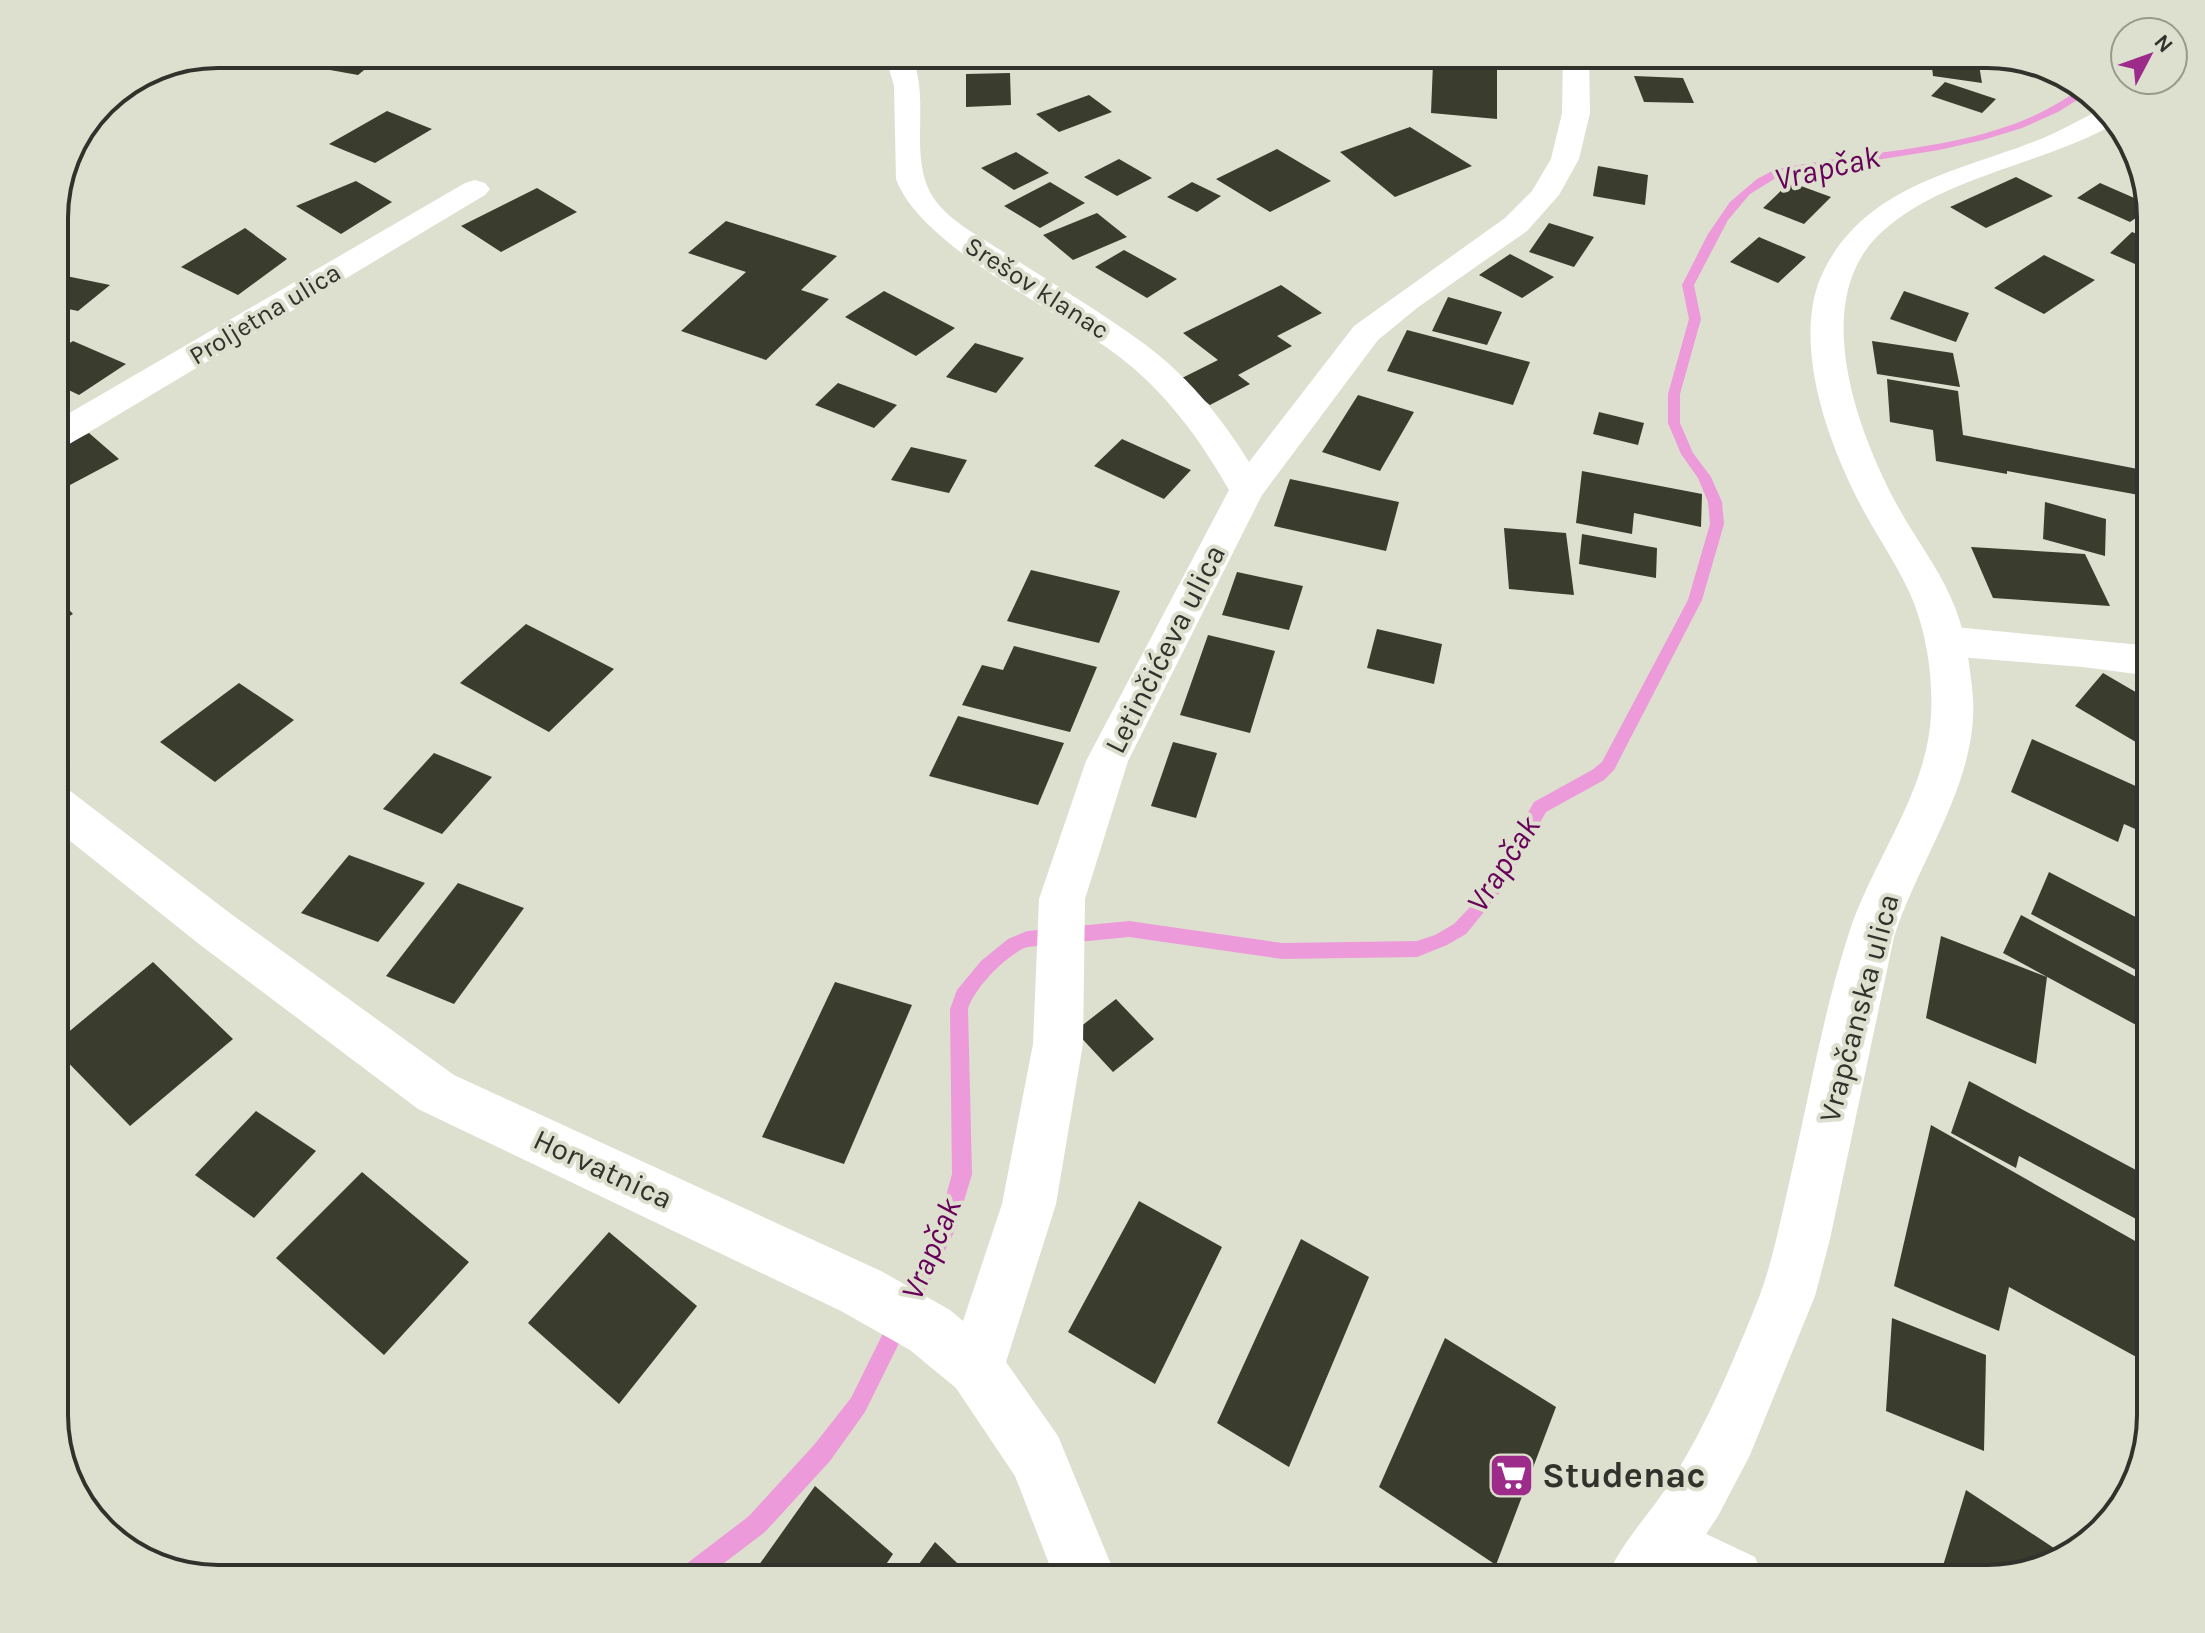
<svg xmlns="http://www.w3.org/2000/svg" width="2205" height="1633" viewBox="0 0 2205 1633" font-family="Karla,sans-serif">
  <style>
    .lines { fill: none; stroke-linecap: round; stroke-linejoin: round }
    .stream { fill: #ec9ad9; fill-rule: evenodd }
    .building { fill: #3a3c2e }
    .path { stroke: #919286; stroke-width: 6; stroke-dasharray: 8 5; stroke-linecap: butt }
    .minor { fill: #fff; fill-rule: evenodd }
    .tertiary { fill: #fff; fill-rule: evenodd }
    .labels { text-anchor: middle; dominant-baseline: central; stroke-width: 8; stroke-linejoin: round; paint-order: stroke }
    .far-street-label { font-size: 26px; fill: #31322b; stroke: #dee0cf }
    .street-label { font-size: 30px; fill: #31322b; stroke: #dee0cf }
    .water-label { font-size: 32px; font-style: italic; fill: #68015a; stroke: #dee0cf }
    .near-poi-label { font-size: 36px; font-weight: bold; fill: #31322b; stroke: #dee0cf; text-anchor: start }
    .rim { fill: none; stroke: #31322b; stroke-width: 4 }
  </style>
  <rect width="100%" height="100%" fill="#dee0cf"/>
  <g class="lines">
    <path class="stream" d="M2084,87L2090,92L2058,112L2022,128L1983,140L1939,150L1781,175L1750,194L1728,220L1694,285L1701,319L1680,394V423L1693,453L1711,477L1722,502L1724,524L1702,600L1614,770L1604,780L1546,812L1502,890L1466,934L1447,945L1417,957L1282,959L1129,937L1027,947C1007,954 974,988 968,1009L972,1174L956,1228L865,1412L830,1461L765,1532L703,1579H674L677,1571L749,1516L814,1445L851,1398L940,1218L952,1174L950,1009L957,990L981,961L1008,939L1027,931L1129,921L1282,943L1417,941L1435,935L1454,924L1471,906L1490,880L1534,802L1592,770L1602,762L1688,600L1710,524L1708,502L1698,478L1681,454L1668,423V394L1689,319L1682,285L1708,234L1730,202L1757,179L1774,170C1854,152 1937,152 2014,124C2040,115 2062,101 2084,87Z"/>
  </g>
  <path class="building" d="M337,54H364L380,57L358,75L319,68Z
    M809,54H850L851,55L816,63Z
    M937,54H977V55L943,62Z
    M1462,54H1502V59L1462,56Z
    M1612,54H1668L1670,62L1613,59Z
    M1931,59L1979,65L1982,83L1933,76Z
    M1433,63L1497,69V119L1431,113Z
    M1010,73L1011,105L966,107V74Z
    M1634,76L1683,78L1694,103L1644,102Z
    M1945,82L1996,99L1982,113L1931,96Z
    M1089,95L1112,112L1059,132L1036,114Z
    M387,111L432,129L375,163L329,144Z
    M1410,127L1472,166L1395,197L1340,152Z
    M1277,149L1331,181L1270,212L1216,179Z
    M1016,152L1049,173L1014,190L981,168Z
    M1119,159L1152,178L1117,196L1084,177Z
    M1598,166L1648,175L1645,205L1593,196Z
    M2016,177L2053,196L1986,228L1950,207Z
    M356,181L392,202L341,234L296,206Z
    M1050,182L1085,203L1040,228L1004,206Z
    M1192,182L1221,196L1197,212L1167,197Z
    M1790,182L1831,197L1804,224L1763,208Z
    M2100,183L2148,204L2149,209L2130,222L2077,198Z
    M537,188L577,212L501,252L461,226Z
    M1097,213L1127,237L1073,260L1043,235Z
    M726,221L837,256L801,290L829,299L766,360L681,331L746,272L688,253Z
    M1549,223L1594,237L1574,267L1529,252Z
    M245,228L287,259L238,295L181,267Z
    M2132,232L2151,240V271L2110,253Z
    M1759,237L1806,257L1778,283L1730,262Z
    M1124,250L1177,279L1147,298L1095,267Z
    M1510,254L1554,277L1522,298L1479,275Z
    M2044,255L2095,280L2044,314L1994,288Z
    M66,276L110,285L78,311L54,306V284Z
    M1281,285L1322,313L1277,336L1292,346L1238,375L1250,384L1210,405L1178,380L1218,360L1183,333Z
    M884,291L955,328L916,356L845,317Z
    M1904,291L1969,313L1956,342L1890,319Z
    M1448,297L1502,312L1487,345L1432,331Z
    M1407,330L1530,362L1513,405L1387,371Z
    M73,341L126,364L79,395L54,383V353Z
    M1872,341L1953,353L1960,387L1877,374Z
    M975,343L1024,358L996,393L946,377Z
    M1887,379L1958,391L1963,435L2143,470L2150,497L2007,471V474L1936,461L1933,430L1890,422Z
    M838,383L897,405L874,428L815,405Z
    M1358,395L1414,412L1380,471L1322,452Z
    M1599,412L1644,423L1638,445L1593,434Z
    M89,433L119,459L70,485L54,472V451Z
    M1122,439L1191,470L1164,499L1094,466Z
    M911,447L967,460L949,493L891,480Z
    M1582,471L1702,494L1701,527L1634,513L1632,534L1576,523Z
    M1290,479L1399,502L1386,551L1274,526Z
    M2045,502L2106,519L2105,556L2043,539Z
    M1504,528L1566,533L1574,595L1509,589Z
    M1582,534L1657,548L1656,578L1579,564Z
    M1971,547L2085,554L2110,606L1993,598Z
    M1031,570L1120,591L1099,643L1007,621Z
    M1237,572L1303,586L1289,630L1222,615Z
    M54,594L73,614L54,625Z
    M526,624L614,669L549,732L460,683Z
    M1377,629L1442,644L1434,684L1367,668Z
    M1208,635L1275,651L1250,733L1180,715Z
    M1014,646L1097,667L1070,732L962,705L982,665L1003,670Z
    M2103,673L2151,701V751L2075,706Z
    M239,683L294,720L215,782L160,742Z
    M958,716L1064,743L1038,805L929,776Z
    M2032,739L2151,793V836L2124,824L2118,842L2011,792Z
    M1173,742L1217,753L1196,818L1151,806Z
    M434,753L492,777L442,834L383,809Z
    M349,855L425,883L378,942L301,913Z
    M2049,872L2151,925V978L2031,914Z
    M458,883L524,908L454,1004L386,976Z
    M2021,915L2151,985V1033L2003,953Z
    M1941,936L2047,977L2036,1064L1926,1018Z
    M153,962L233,1039L130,1126L54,1048V1044Z
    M835,982L912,1005L844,1164L762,1137Z
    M1116,999L1154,1039L1113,1072L1075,1031Z
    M1969,1081L2151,1178V1227L2019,1156L2016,1168L1951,1133Z
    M256,1111L316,1151L254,1218L195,1175Z
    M1931,1125L2151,1250V1365L2009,1287L1999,1331L1894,1286Z
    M362,1172L469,1262L384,1355L276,1258Z
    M1139,1201L1222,1247L1155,1384L1068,1332Z
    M609,1232L697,1306L619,1404L528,1323Z
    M1301,1239L1369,1277L1289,1467L1217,1423Z
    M1892,1318L1986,1355L1984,1451L1886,1411Z
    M1445,1338L1556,1407L1496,1565L1379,1487Z
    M815,1486L893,1554L876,1579H749Z
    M1966,1490L2066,1556L2059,1562L1987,1579H1939Z
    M935,1542L974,1579H908Z"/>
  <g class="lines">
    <path class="path" d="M1145,1565L1163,1579"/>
    <path class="minor" d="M885,54H911C931,99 909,151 930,192C944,219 981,237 1005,253C1050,282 1096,309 1139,340C1184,372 1221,416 1249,462L1354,326L1505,218L1532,191L1551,159L1562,113L1563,54H1589L1590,113L1579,159L1559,195L1527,231L1417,308L1378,340L1262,495L1128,761L1085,899L1083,1044L1056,1204L1006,1362L1058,1436L1117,1579H1055L1015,1476L956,1388L910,1350L841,1311L418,1109L199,944L54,828V785L69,790L231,914L454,1075L881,1271L950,1310L963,1321L1002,1204L1033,1044L1039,899L1086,761L1229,490C1200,439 1165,391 1117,355C1059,311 920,246 896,179L894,86Z
      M475,180L485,183L490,189L485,195L66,446L54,450V422L465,183Z
      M1945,626L2151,646V676L2083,667L1945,656L1931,652L1925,641L1931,630Z
      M1666,1515L1755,1557L1764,1579H1667L1644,1568L1635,1546L1644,1524Z"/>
    <path class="tertiary" d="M2104,108L2116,123C2042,166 1930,178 1873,241C1812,310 1859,434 1896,503C1913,535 1936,564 1951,598C1965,628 1970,664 1973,698C1978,782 1919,859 1894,937L1830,1239L1815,1296L1750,1455L1718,1516L1676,1579H1606C1621,1542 1652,1512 1673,1478C1707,1424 1732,1364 1756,1305C1771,1268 1779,1227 1788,1188C1808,1103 1822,1016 1849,933C1872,861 1928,792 1931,714C1933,678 1927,637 1914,603C1900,568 1877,537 1860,504C1827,441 1790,338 1824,270C1866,187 1955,172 2033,142C2058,133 2080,119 2104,108Z"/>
  </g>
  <defs>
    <symbol id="supermarket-square" viewBox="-11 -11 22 22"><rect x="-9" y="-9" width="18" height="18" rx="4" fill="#9c2b89" stroke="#dee0cf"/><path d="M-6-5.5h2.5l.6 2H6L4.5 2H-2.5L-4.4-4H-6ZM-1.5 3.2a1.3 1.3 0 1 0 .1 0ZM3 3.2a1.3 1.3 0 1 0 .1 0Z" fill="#fff"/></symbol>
  </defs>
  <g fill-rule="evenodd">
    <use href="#supermarket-square" x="1486" y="1450" width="51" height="51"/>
  </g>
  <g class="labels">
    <g class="far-street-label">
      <text transform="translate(1037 288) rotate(33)">Srešov klanac</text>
      <text transform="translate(265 314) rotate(-31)">Proljetna ulica</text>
    </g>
    <g class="street-label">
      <text transform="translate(1165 649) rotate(-63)">Letinčićeva ulica</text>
      <text transform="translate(1859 1008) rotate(-75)">Vrapčanska ulica</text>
      <text transform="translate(603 1169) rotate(25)">Horvatnica</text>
    </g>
    <g class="water-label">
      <text transform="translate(1827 168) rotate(-13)">Vrapčak</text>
      <text transform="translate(1503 864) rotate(-57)">Vrapčak</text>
      <text transform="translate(931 1249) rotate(-67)">Vrapčak</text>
    </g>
    <g class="near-poi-label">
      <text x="1542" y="1475">Studenac</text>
    </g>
  </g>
  <path d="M0 0H2205V1633H0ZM218 68H1987A150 150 0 0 1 2137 218V1415A150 150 0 0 1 1987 1565H218A150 150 0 0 1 68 1415V218A150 150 0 0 1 218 68Z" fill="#dee0cf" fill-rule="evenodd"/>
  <path class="rim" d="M218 68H1987A150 150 0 0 1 2137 218V1415A150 150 0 0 1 1987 1565H218A150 150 0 0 1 68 1415V218A150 150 0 0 1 218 68Z"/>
  <g transform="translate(2149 56) rotate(49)"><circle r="38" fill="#dee0cf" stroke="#999a8d" stroke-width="2"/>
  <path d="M0-6L14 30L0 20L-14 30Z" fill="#9c2b89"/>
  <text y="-12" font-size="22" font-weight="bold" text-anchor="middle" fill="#31322b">N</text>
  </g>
</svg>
